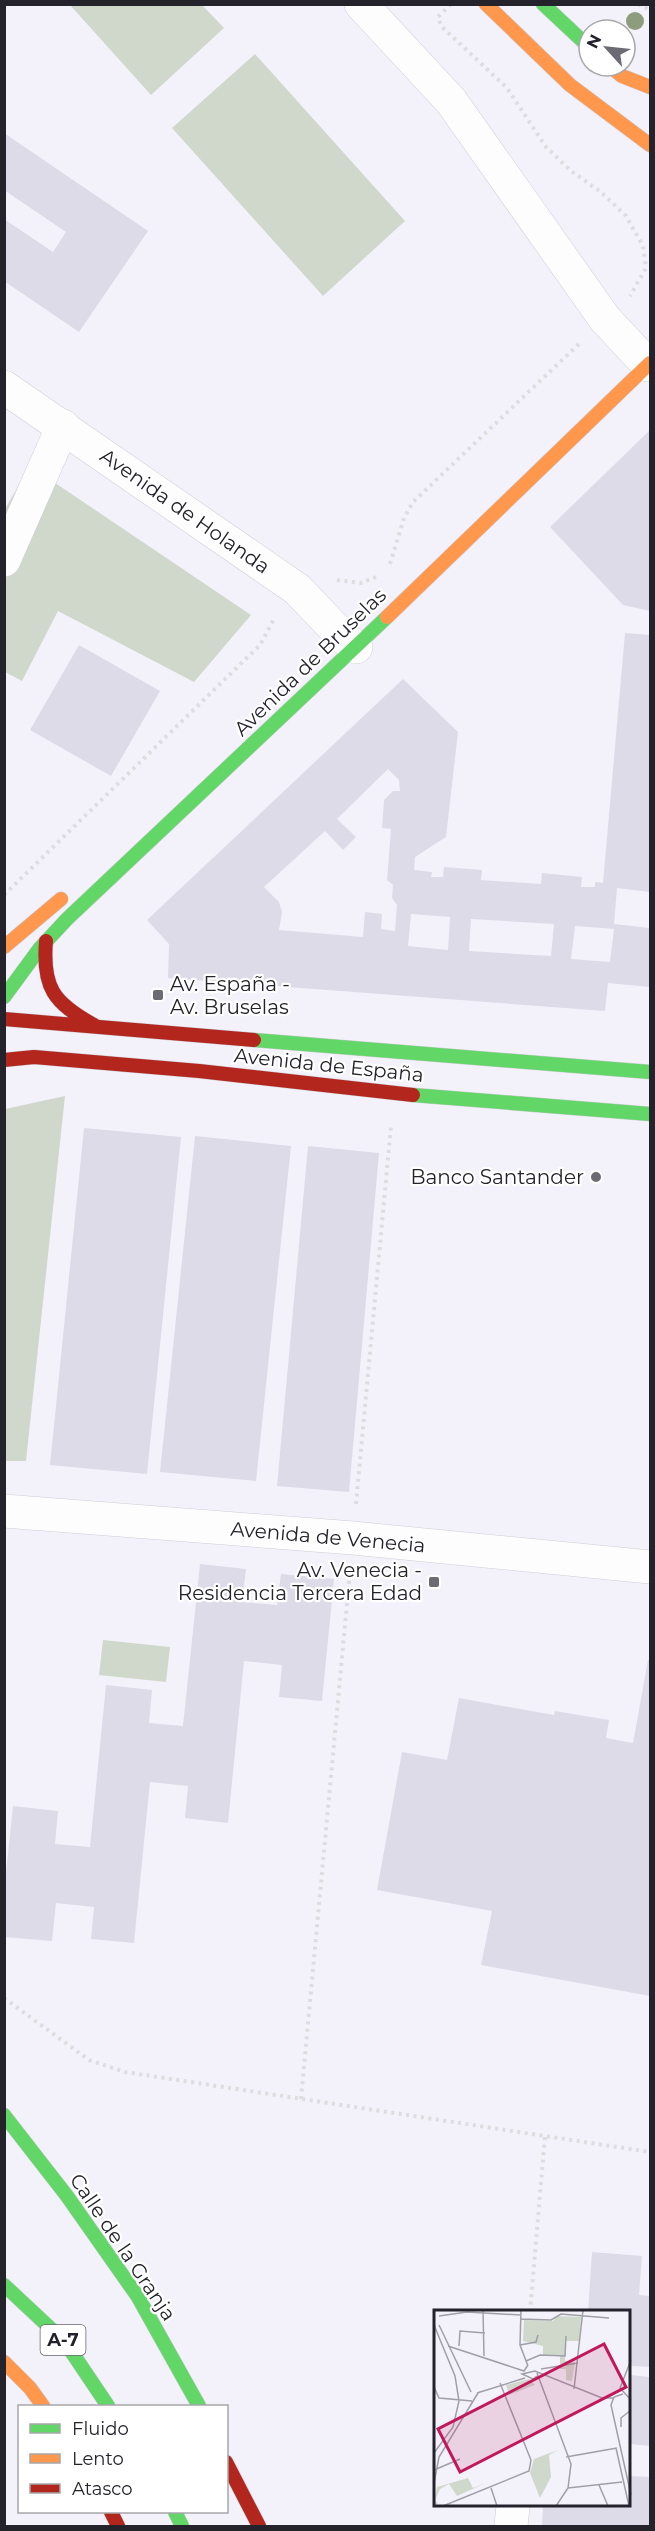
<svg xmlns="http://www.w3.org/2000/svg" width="655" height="2531" viewBox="0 0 655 2531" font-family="Montserrat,sans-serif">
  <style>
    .green { fill: #d0d8cc }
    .building { fill: #dddbe8; fill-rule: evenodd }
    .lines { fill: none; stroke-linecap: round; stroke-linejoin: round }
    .street-casing { stroke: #cecdd5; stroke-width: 34 }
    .fast-casing { stroke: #cecdd5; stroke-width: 15 }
    .slow-casing { stroke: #cecdd5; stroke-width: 15 }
    .jam-casing { stroke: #cecdd5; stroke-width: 15 }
    .path { stroke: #dddddf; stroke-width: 4; stroke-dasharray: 3 4.5; stroke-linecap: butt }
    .street { stroke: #fdfdfe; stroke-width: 33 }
    .fast { stroke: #63d668; stroke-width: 14 }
    .slow { stroke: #ff974d; stroke-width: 14 }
    .jam { stroke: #b3261e; stroke-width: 14 }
    .tree { fill: #8c9c7d }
    .poi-dot { fill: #6c6b73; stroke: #fff; stroke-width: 2 }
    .labels { text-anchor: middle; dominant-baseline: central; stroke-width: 4.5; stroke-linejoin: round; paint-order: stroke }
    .shield { fill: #fff; stroke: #66656b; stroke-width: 1.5 }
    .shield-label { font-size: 18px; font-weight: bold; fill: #24232b }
    .street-label { font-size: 20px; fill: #24232b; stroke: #fff }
    .poi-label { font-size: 20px; fill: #24232b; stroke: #fff; text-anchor: end }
    .inset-road { fill: none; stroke: #a09fa7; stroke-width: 1.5 }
    .view { fill: #c2185b; fill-opacity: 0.15; stroke: #c2185b; stroke-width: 3 }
    .inset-edge { fill: none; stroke: #24232b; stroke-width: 3 }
  </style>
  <rect width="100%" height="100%" fill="#f3f2fa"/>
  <path class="green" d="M70,5H202L224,28L151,95Z
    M255,54L405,221L323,296L172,128Z
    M30,466L251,615L194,682L58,611L22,681L5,672V509Z
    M65,1096L26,1461H5V1109Z
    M103,1640L170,1647L166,1682L99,1675Z"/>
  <path class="building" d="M4,133L148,231L79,332L4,281V219L53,252L66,232L4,190Z
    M650,430V611L623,605L550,527Z
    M625,633L650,635V892L617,888L614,924L650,928V987L608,983L605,1011L168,978L169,944L147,920L403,679L458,732L446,837L415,857L414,870L432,872L431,877H443L444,867L482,870L481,880L541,884L542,873L582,877L581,887H595V882L603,883ZM388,769L399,780L400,791H393L384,800L382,828L391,829L387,880L393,885L392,898L397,905L395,931L381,929L382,914L365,912L363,937L279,930L282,912L279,902L264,887L325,831L343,850L356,837L337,819ZM411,914L450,917L448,950L408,946ZM471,919L554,924L551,956L469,951ZM575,926L614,929L610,962L571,959Z
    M79,645L160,691L111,776L30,730Z
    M84,1128L181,1137L147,1474L50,1465Z
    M195,1136L291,1146L256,1481L160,1472Z
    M308,1146L379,1153L349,1492L277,1486Z
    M200,1564L246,1569L242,1602L277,1605L281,1574L334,1579L322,1701L279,1697L282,1665L244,1661L228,1823L185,1818L188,1786L150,1782L134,1943L91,1939L94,1907L56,1903L52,1941L4,1937V1892L13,1806L58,1811L55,1844L90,1847L106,1685L152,1690L149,1723L183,1726Z
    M648,1660H650V1996L481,1965L492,1911L377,1890L402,1752L447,1760L459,1698L554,1715L555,1711L609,1720L606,1738L633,1743Z
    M592,2252L642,2256L639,2295L650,2296V2367L630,2366V2312H588Z
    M630,2375L650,2377V2446L630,2444Z
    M630,2476L650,2477V2526H542L543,2506H630Z"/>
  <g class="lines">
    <defs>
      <path id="street" d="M361,4L451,101L605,319L648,365
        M4,387L297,589L342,636L356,647
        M4,560L63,426
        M4,1511L353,1538L650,1567
        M511,2526L513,2506"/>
      <path id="fast" d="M543,4L589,47
        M4,997L40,948L67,919L387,617
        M254,1040L650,1072
        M413,1095L650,1114
        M4,2115L67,2196L138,2297L199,2406
        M4,2285L65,2342L108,2406
        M175,2512L182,2526"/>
      <path id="slow" d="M486,4L570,85L650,145
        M610,66L622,76L650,87
        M387,617L650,363
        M4,947L61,899
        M4,2362L30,2388L43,2406"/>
      <path id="jam" d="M46,941C42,988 54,1003 94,1025
        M4,1019L254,1040
        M4,1060L34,1057L199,1071L413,1095
        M226,2462L259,2526
        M111,2512L118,2526"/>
    </defs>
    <use href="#street" class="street-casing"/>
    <use href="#fast" class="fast-casing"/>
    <use href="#slow" class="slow-casing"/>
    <use href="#jam" class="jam-casing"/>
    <path class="path" d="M451,4L438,17L441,26L507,88L546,147L571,171L601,192L626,216L643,246L646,268L630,296
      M638,4L650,10
      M390,564L404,518L413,502L581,342
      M337,580L361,583L376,577
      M4,895L260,645L275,617
      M356,1504L391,1126
      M4,1998L89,2060L125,2072L650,2152
      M301,2099L350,1571
      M530,2312L545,2136"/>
    <use href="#street" class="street"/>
    <use href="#fast" class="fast"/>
    <use href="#slow" class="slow"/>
    <use href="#jam" class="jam"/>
  </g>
  <circle class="tree" cx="635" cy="21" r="9"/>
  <g class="poi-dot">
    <rect x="152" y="989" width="12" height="12" rx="3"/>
    <circle cx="596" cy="1177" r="6"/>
    <rect x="428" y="1576" width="12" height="12" rx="3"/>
  </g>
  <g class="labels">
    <rect class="shield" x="40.5" y="2325" width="45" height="30" rx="4.5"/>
    <g class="shield-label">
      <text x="63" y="2340">A-7</text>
    </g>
    <g class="street-label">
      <text transform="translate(185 511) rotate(35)">Avenida de Holanda</text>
      <text transform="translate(310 662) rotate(-44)">Avenida de Bruselas</text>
      <text transform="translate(329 1065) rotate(6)">Avenida de España</text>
      <text transform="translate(328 1537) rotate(5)">Avenida de Venecia</text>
      <text transform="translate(123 2247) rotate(56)">Calle de la Granja</text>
    </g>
    <g class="poi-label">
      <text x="170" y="984" text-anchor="start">Av. España -<tspan x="170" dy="23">Av. Bruselas</tspan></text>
      <text x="584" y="1177">Banco Santander</text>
      <text x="422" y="1570">Av. Venecia -<tspan x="422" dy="23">Residencia Tercera Edad</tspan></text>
    </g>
  </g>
  <g transform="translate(434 2310)">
    <rect width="196" height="196" fill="#f3f2fa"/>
    <path d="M123,6L147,7L145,31H132L131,51L141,52L138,71L132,70V59H126V46H109V36L89,31L90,10L119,11ZM95,69L101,75L75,85L72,75ZM124,140L115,145L117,167L106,188L96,163L100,149ZM34,168L39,178L52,173L23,186L15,174L6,179L1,190L4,194L0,195L3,177Z" fill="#d0d8cc"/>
    <path class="inset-road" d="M87,0L86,35L94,56M49,1L50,46M5,6L33,2L87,5M87,9L117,10L127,4L175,8M0,15L21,66L25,91L19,117L0,143M5,15L37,82M86,35L102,32L104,25M14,36L90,61L94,55M25,36L26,21L51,23M197,50L186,78L197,90M92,51L106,45L131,46L132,26M107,59L144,53M103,63L137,154L134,178L122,196M103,66L99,69L88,64L101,61L168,88H179M0,77L5,88L38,91M140,79L149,0M43,83L91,68M189,84L180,87L177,95L197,185M187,117V108L197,100M182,138L195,196M132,147L183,138M0,160L26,149M0,173L5,147L44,83M165,175L174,196M57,178L63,196M134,178L188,172M9,196L95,161L97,150L66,73"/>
    <path class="view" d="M170,34L192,77L26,162L4,119Z"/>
    <rect width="196" height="196" class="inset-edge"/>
  </g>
  <rect width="655" height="2531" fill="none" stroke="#24232b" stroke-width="12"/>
  <rect x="18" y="2405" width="210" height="108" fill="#ffffff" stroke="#a7a7aa" stroke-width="1.5"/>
  <rect x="30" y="2424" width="30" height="9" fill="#63d668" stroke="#a7a7aa" stroke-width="1.5"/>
  <text x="72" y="2435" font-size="18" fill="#24232b">Fluido</text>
  <rect x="30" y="2454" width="30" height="9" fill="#ff974d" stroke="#a7a7aa" stroke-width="1.5"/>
  <text x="72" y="2465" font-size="18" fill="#24232b">Lento</text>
  <rect x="30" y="2484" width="30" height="9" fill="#b3261e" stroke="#a7a7aa" stroke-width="1.5"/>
  <text x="72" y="2495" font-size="18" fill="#24232b">Atasco</text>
  <g transform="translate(607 48) rotate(297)"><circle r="28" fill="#ffffff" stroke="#a7a7aa" stroke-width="1.5"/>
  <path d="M0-4.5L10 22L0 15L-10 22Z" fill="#6c6b73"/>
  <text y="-9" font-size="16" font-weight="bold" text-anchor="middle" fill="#24232b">N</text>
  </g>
</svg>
